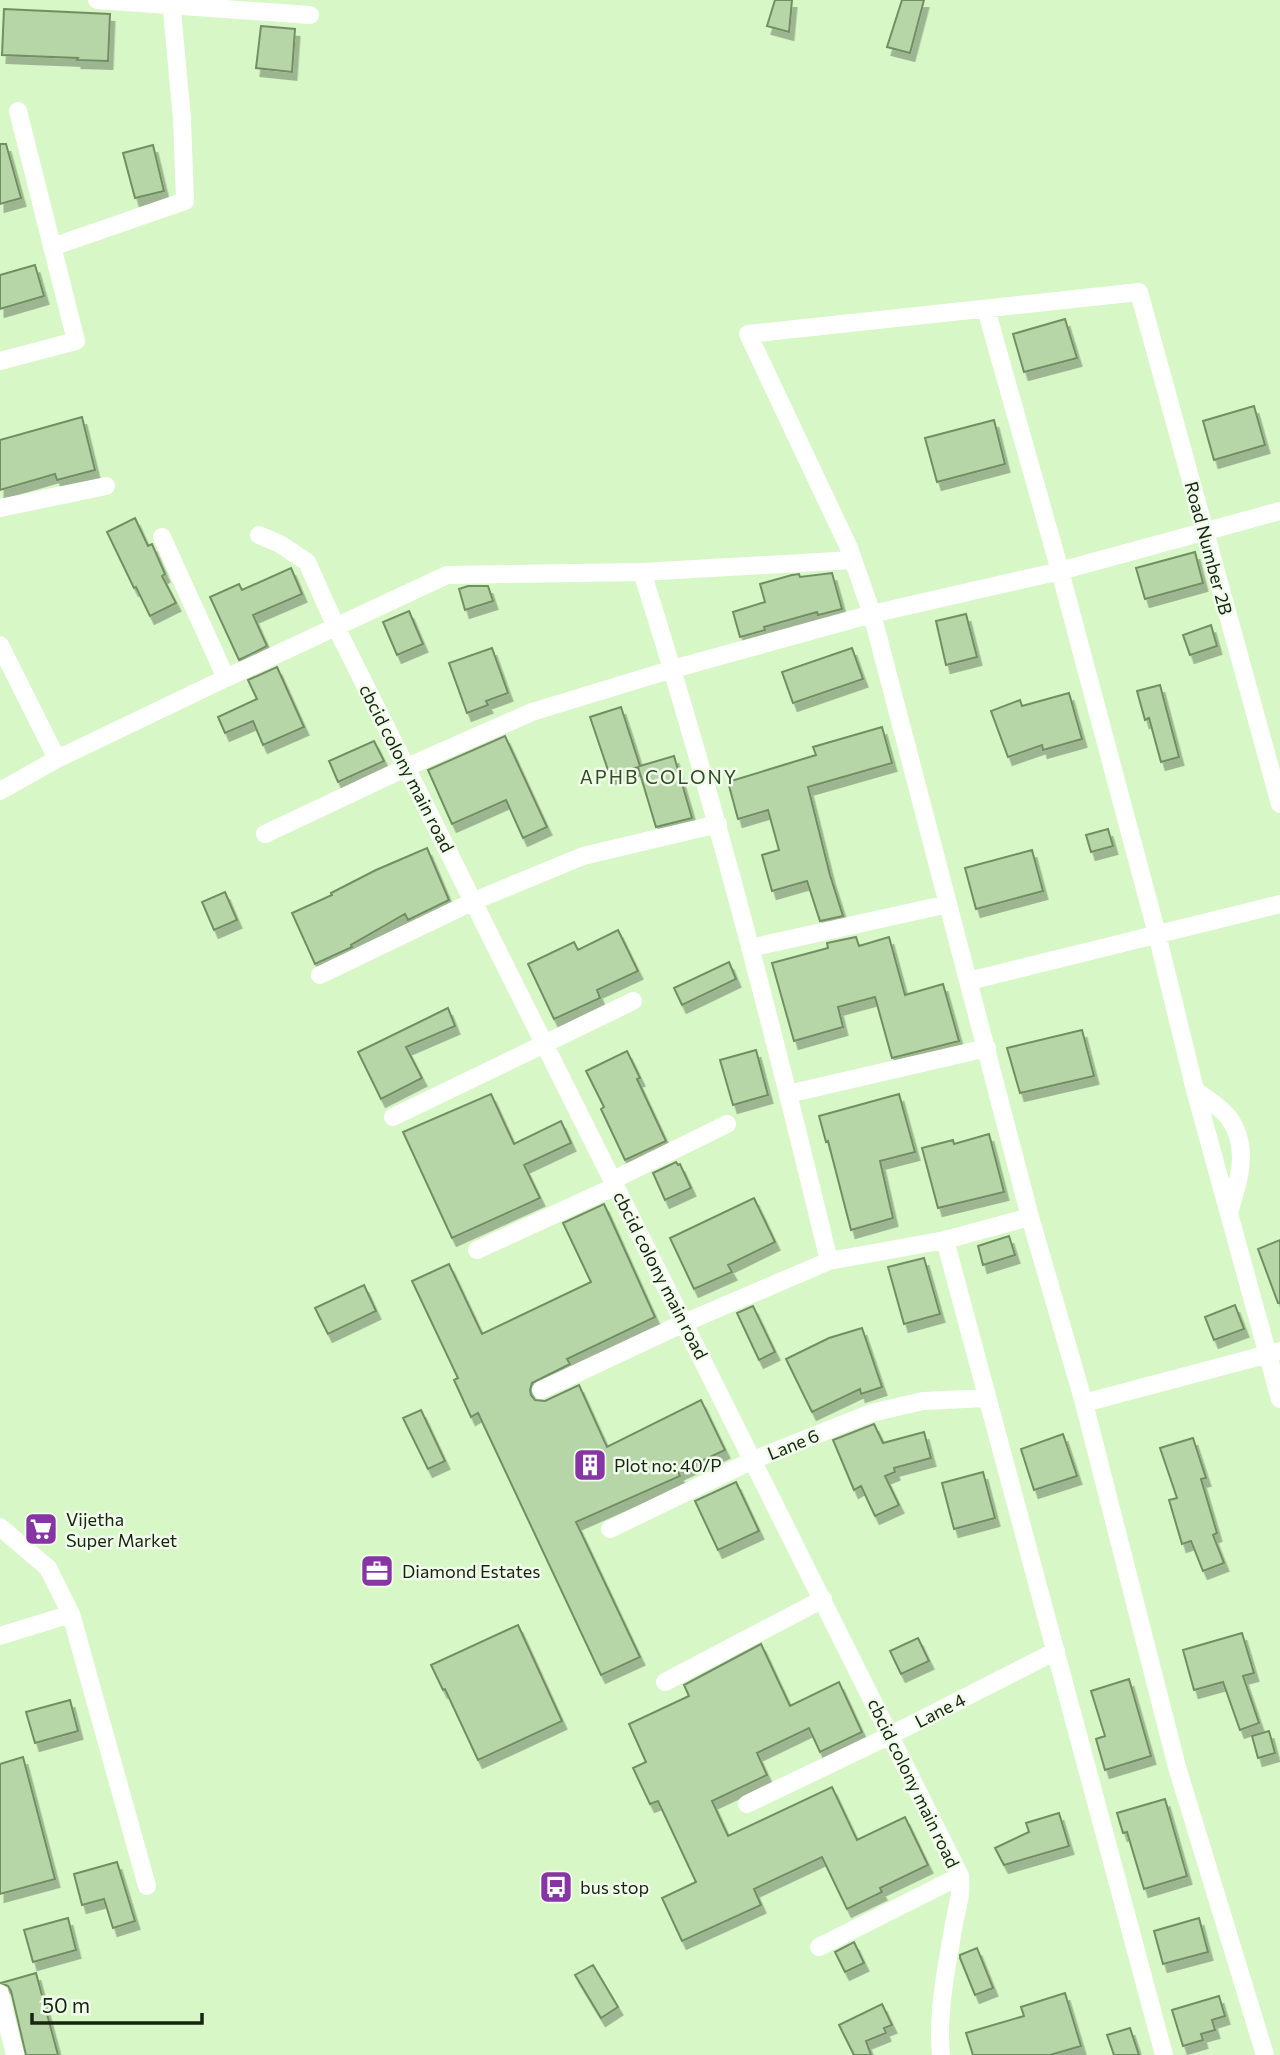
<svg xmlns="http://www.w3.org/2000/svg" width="1280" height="2055" viewBox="0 0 1280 2055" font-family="Commissioner,sans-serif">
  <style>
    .building { fill: #b6d6a7; stroke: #728f64; stroke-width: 2; filter: url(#shadow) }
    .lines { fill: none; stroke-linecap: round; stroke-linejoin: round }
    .street { stroke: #fff; stroke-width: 18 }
    .labels { text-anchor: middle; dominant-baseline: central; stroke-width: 5; stroke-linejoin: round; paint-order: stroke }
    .street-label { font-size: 18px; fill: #182412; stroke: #f0fdea }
    .poi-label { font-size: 18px; fill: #182412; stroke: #f0fdea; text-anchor: start }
    .neighbourhood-label { font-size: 19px; letter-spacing: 2px; fill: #324c24; stroke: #f0fdea }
  </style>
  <defs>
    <filter id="shadow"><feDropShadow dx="4.5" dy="8" stdDeviation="0" flood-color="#0004"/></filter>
  </defs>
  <rect width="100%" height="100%" fill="#d7f7c7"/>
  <path class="building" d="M775,0H792L789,32L767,26Z
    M902,0H924L910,53L887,47Z
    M4,9L110,14L108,61L77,60L78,58L2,55Z
    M261,26L295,29L292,72L256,68Z
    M0,144H6L21,198L0,204Z
    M153,145L164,191L135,198L123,153Z
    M35,265L44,296L0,309V275Z
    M1065,319L1077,358L1024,372L1013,334Z
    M1254,406L1265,445L1214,460L1203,421Z
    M82,417L95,470L57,480L55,474L0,490V440Z
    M994,420L1005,464L937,482L925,438Z
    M135,518L148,546L152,544L165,574L162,576L176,603L150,616L136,587L134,588L107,532Z
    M1195,552L1203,583L1145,599L1136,568Z
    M291,568L302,594L253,615L267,646L239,660L210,597L239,584L242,590Z
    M832,573L842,609L818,615L817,612L764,627L765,630L740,637L733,612L765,602L760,584L792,575L799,574L800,577Z
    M468,586H488L493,601L465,610L459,589Z
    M409,611L423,644L397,655L383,622Z
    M966,614L977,657L946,665L936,621Z
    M1211,625L1217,646L1190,655L1183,635Z
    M492,648L508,693L486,701L488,705L467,713L449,663Z
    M852,648L863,679L793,703L782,672Z
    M277,667L304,727L263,745L253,721L225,733L218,717L257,699L248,680Z
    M1160,685L1179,757L1161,762L1149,718L1145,720L1137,691Z
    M1069,693L1082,739L1043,750L1042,745L1008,757L991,711L1020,700L1022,706Z
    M621,707L640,766L674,756L692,818L656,827L638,767L610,776L590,717Z
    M882,727L892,763L808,787L830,875L843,916L820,921L807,881L772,891L762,855L779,850L768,810L738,819L728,782L816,755L813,747Z
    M505,736L547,827L523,838L506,800L452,824L428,770Z
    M374,741L384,761L338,782L329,761Z
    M1108,829L1113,846L1091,852L1086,835Z
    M427,848L449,900L408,920L405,914L351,945L352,947L315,964L292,913L332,895L331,893L376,870Z
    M1032,850L1043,891L976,909L965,868Z
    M225,892L237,920L214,930L202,902Z
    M618,930L638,971L597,990L600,998L554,1019L528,964L574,942L578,950Z
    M856,937L859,946L889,937L905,995L943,984L959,1041L892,1058L875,997L838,1007L843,1027L794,1041L772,963L828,948L827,943Z
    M729,962L736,979L682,1005L674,988Z
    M448,1008L455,1026L406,1047L422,1078L381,1099L358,1052Z
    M1082,1030L1094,1076L1020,1093L1007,1048Z
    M756,1050L768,1095L733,1105L720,1060Z
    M627,1051L640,1078L637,1079L666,1141L625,1160L601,1109L604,1107L586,1071Z
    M491,1094L514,1144L561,1121L571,1143L524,1165L540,1198L452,1238L403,1132Z
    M899,1094L915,1152L880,1161L893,1218L851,1230L828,1141L826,1142L819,1116Z
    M989,1134L1004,1192L938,1208L922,1148L953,1140L954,1144Z
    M676,1162L678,1165L680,1164L691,1188L665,1200L653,1173Z
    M754,1198L775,1242L728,1265L732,1272L694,1289L670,1238Z
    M604,1204L655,1317L567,1359L570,1364L532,1383L530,1390L531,1395L535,1400L545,1401L579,1385L607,1447L701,1400L725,1450L678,1472L680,1476L576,1522L640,1657L601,1675L478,1413L471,1417L454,1380L458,1378L412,1281L449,1264L482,1334L591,1282L563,1223Z
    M1009,1236L1015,1255L983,1265L978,1246Z
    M1280,1240V1303H1278L1258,1249Z
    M924,1258L940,1314L904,1324L888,1267Z
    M364,1285L376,1311L328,1334L315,1308Z
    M1235,1305L1244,1329L1214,1340L1205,1317Z
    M753,1306L775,1352L759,1360L737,1313Z
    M862,1328L882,1387L861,1394L860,1389L812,1412L786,1359L829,1338Z
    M421,1410L445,1461L428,1469L403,1418Z
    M874,1424L883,1443L924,1432L931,1458L894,1468L895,1472L885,1476L899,1505L875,1516L861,1486L854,1490L833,1440Z
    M1063,1434L1077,1476L1034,1490L1021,1449Z
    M1193,1438L1206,1478L1201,1479L1217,1533L1213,1535L1224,1563L1203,1571L1191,1541L1182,1544L1169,1500L1177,1498L1160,1448Z
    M983,1472L995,1518L954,1529L942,1483Z
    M736,1482L759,1531L718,1550L695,1501Z
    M518,1625L562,1721L478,1760L445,1689L443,1690L431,1665Z
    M1242,1633L1254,1673L1243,1676L1259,1723L1240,1730L1223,1682L1194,1690L1183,1650Z
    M918,1638L929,1661L901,1674L890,1651Z
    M761,1644L790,1706L839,1682L862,1732L820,1752L809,1728L757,1753L767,1775L712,1801L728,1836L832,1787L857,1840L905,1817L928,1865L880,1888L882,1892L847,1909L822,1857L754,1889L761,1905L682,1941L662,1898L696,1882L658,1801L650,1804L633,1768L646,1762L629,1724L689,1696L684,1685Z
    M1129,1679L1151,1756L1105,1770L1096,1739L1105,1736L1091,1691Z
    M70,1700L78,1731L35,1743L26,1712Z
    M1269,1731L1275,1753L1258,1758L1252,1736Z
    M23,1757L55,1879L0,1894V1764Z
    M1165,1799L1187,1876L1144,1889L1127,1832L1123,1833L1117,1813Z
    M1059,1813L1069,1846L1004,1865L995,1848L1029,1832L1026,1823Z
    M117,1862L135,1921L113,1928L104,1899L82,1905L74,1874Z
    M68,1918L76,1950L33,1962L24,1930Z
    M1199,1918L1208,1952L1163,1964L1154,1931Z
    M854,1942L864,1963L845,1972L835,1952Z
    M977,1948L993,1988L975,1995L960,1958V1955Z
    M593,1965L618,2007L601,2018L575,1975Z
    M36,1973L58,2055H26L11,1991L8,1986L1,1983Z
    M1065,1993L1081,2046L1050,2055H973L966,2033L1024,2016L1021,2007Z
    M1219,1996L1225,2016L1212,2020L1215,2030L1201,2034L1203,2040L1183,2046L1172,2010Z
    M882,2004L892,2025L884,2028L886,2033L866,2041L871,2055H854L839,2025Z
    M1130,2028L1139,2055H1114L1107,2035Z"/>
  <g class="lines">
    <path class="street" d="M97,0L310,15
      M52,247L185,201L182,119L171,0
      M986,309L1060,571L1157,934L1195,1090L1280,1399
      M0,361L76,341L18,111
      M0,508L106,486
      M259,535L280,544L307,562L336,627L960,1876C962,1898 956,1909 953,1930C946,1969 937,2015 941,2055
      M162,537L226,678L447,575L642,572C714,799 773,1029 829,1261
      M642,572L853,560
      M0,645L57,759
      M0,791L57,759L226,678
      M265,834L407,767L532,712L673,669L872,614L1060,571L1280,511
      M750,948L948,904
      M320,975L474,901L583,856L718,824
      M969,981L1280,904
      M1195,1090C1205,1098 1221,1107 1229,1118C1250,1147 1239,1181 1229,1212
      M788,1094L987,1048
      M393,1117L633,1001
      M613,1180L727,1124
      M945,1240L1164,2055
      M477,1250L616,1186
      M541,1390L684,1323L829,1261L945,1240L1030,1217
      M1084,1403L1280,1351
      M0,1527L48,1568L71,1614L147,1886
      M610,1529L753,1460L871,1413L923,1401L987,1398
      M0,1636L71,1614
      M665,1682L823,1599
      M747,1804L891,1735L1056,1651
      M819,1947L960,1876
      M0,1994L15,2055
      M1265,2055L1177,1767L1084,1403L1030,1217L872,614L849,548L748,334L1139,292L1280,804"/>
  </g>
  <defs>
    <symbol id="building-square" viewBox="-11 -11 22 22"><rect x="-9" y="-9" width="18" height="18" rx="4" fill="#8735a5" stroke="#f0fdea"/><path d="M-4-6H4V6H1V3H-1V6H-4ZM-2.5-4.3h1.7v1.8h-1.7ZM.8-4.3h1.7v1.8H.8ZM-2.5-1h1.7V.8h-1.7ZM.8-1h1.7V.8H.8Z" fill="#fff"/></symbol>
    <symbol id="supermarket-square" viewBox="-11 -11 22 22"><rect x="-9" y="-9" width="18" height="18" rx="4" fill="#8735a5" stroke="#f0fdea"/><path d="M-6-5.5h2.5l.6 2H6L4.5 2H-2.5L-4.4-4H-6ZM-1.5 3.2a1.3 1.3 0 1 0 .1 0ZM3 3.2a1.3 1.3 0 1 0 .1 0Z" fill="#fff"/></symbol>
    <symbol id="office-square" viewBox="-11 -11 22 22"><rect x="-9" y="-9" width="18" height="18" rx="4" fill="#8735a5" stroke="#f0fdea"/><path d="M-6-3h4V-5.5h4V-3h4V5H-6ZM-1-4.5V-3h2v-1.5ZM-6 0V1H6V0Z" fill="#fff"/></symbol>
    <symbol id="bus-square" viewBox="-11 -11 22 22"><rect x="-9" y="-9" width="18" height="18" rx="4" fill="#8735a5" stroke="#f0fdea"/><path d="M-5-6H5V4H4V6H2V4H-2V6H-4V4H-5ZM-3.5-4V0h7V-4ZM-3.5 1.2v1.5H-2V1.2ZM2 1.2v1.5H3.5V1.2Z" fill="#fff"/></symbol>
  </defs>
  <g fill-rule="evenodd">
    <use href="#building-square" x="571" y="1446" width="38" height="38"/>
    <use href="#supermarket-square" x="22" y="1510" width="38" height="38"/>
    <use href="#office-square" x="358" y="1552" width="38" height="38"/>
    <use href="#bus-square" x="537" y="1868" width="38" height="38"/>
  </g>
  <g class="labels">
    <g class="street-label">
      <text transform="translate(1209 548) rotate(75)">Road Number 2B</text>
      <text transform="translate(407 768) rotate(63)">cbcid colony main road</text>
      <text transform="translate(661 1275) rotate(63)">cbcid colony main road</text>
      <text transform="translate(793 1444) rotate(-22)">Lane 6</text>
      <text transform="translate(940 1710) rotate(-27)">Lane 4</text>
      <text transform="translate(914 1783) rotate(64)">cbcid colony main road</text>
    </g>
    <g class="poi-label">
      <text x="614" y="1465">Plot no: 40/P</text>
      <text x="66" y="1519">Vijetha<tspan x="66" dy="21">Super Market</tspan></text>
      <text x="402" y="1571">Diamond Estates</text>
      <text x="580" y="1887">bus stop</text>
    </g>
    <g class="neighbourhood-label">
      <text x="659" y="776">APHB COLONY</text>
    </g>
  </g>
  <path d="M32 2013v10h170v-10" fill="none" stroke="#182412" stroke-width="3.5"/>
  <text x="42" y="2013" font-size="21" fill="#182412" stroke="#f0fdea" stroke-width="5" paint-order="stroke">50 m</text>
</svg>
